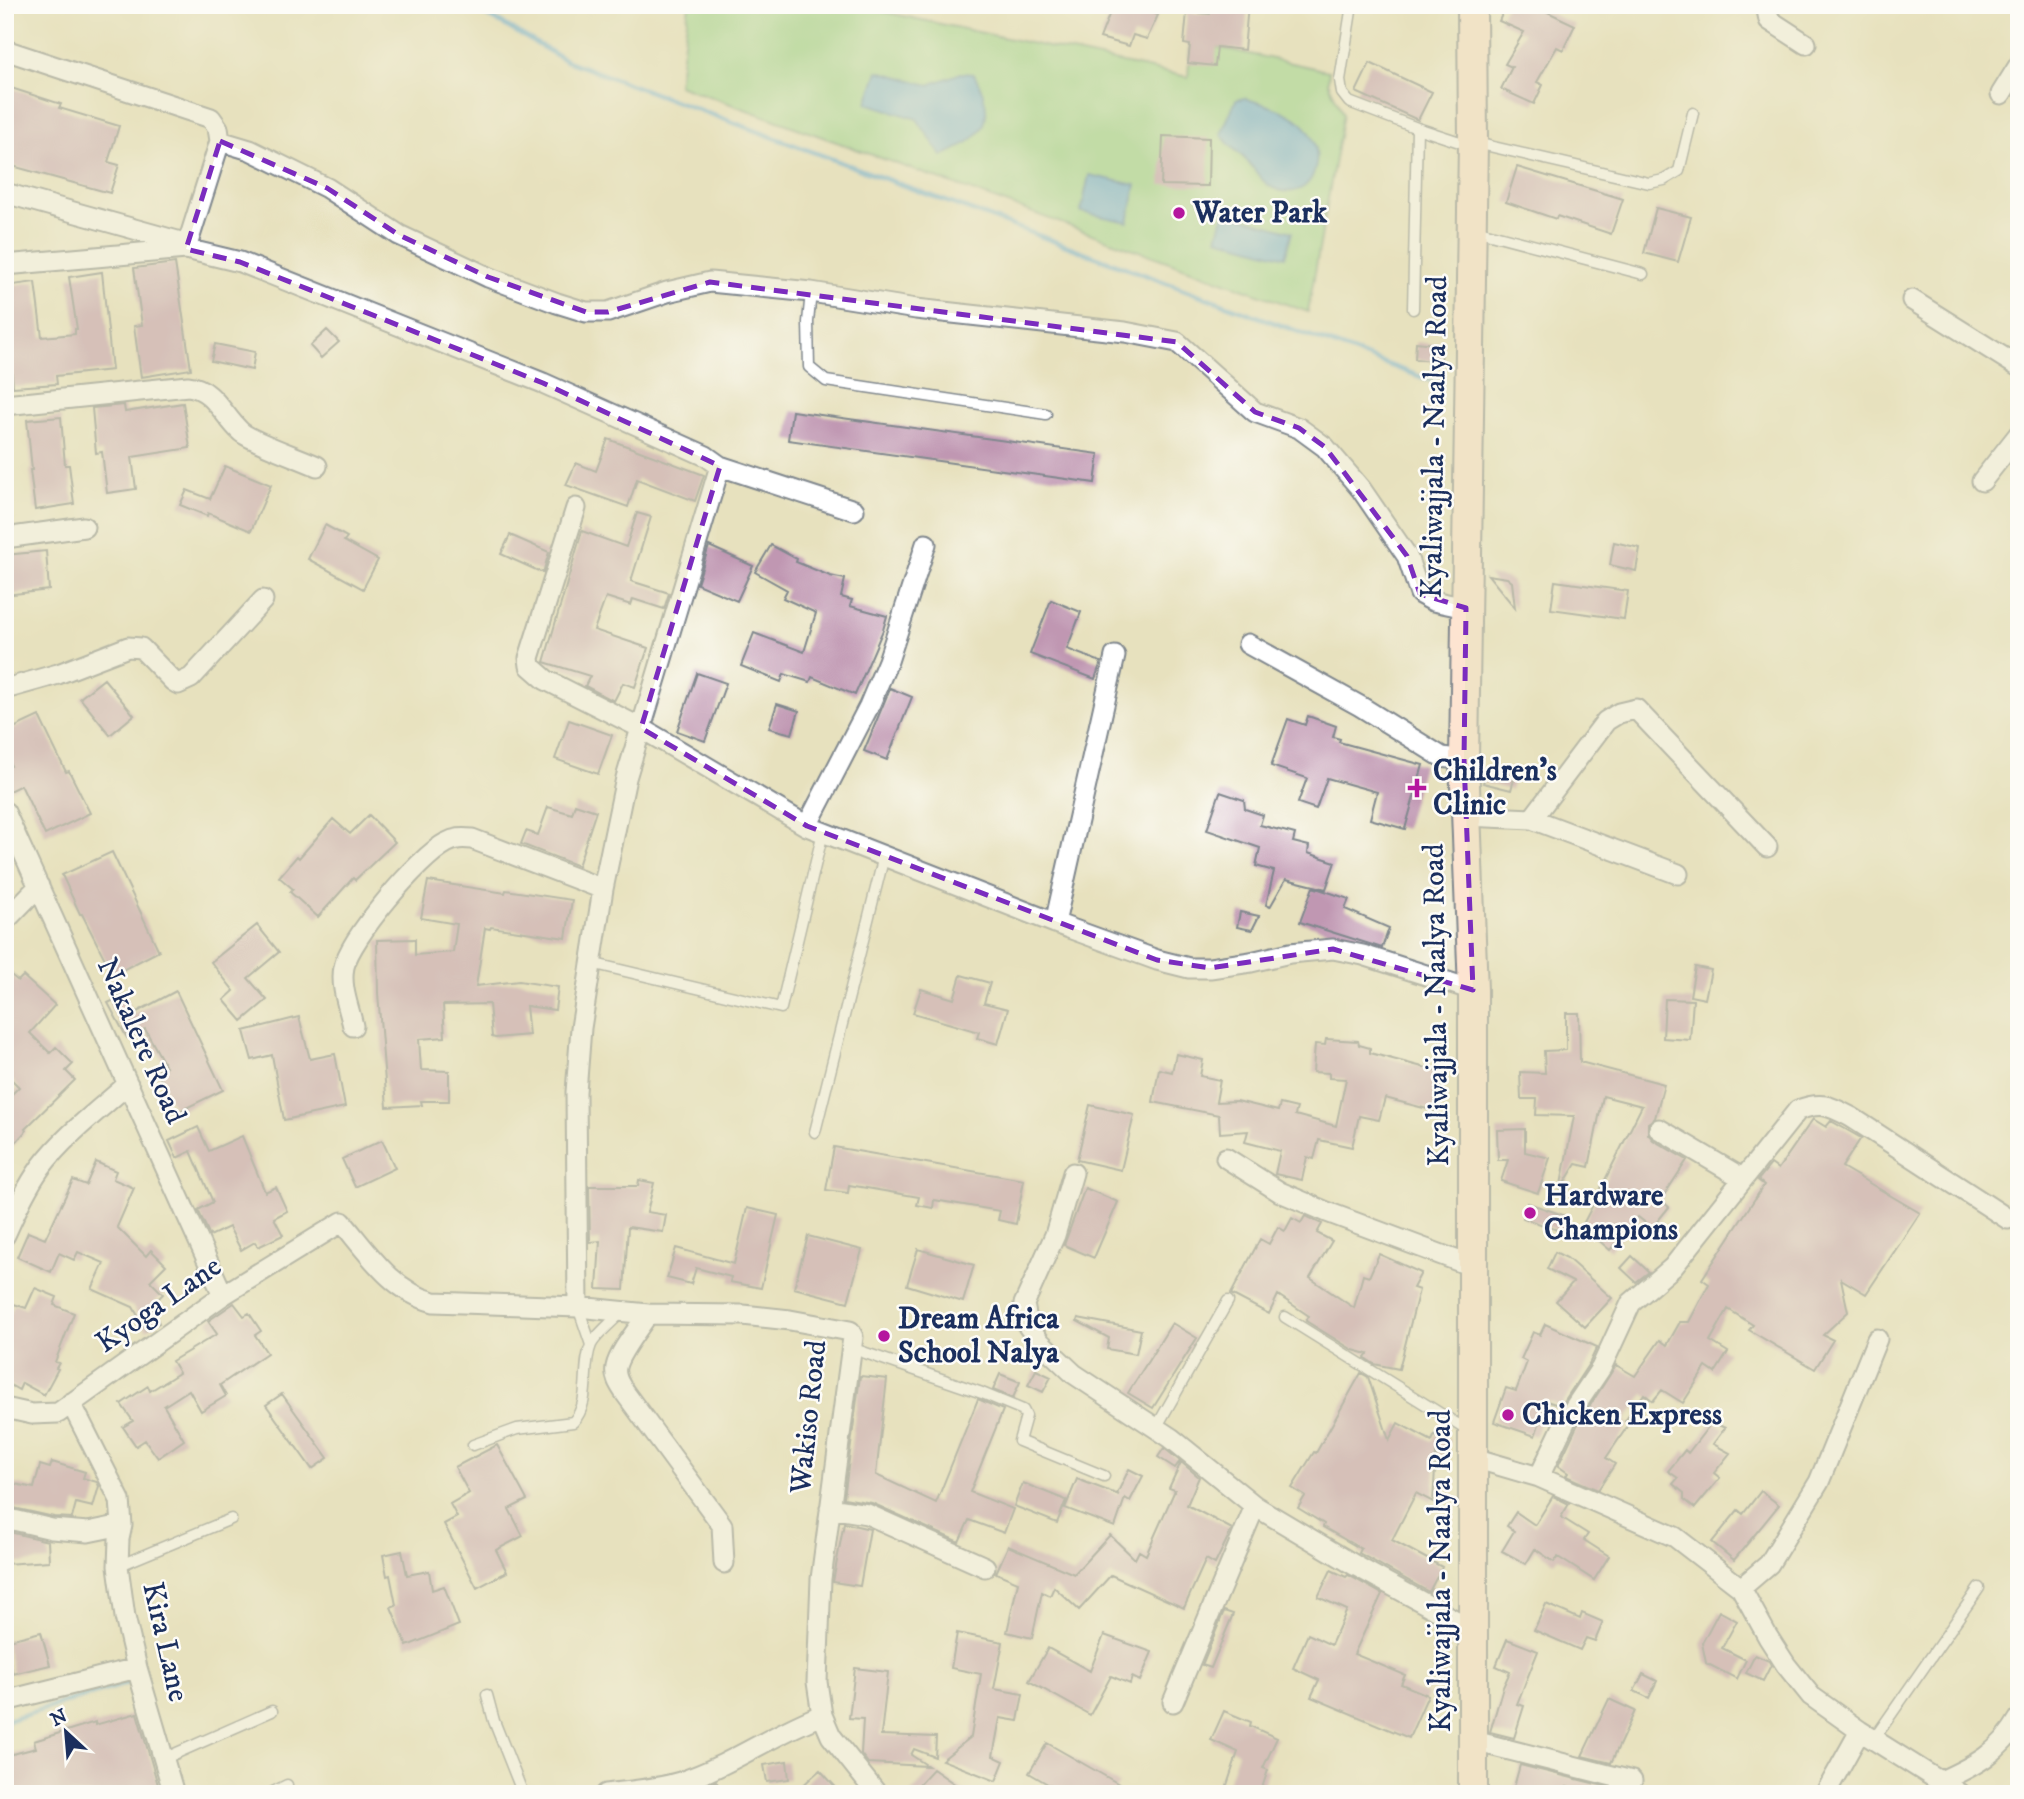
<svg xmlns="http://www.w3.org/2000/svg" width="2024" height="1799" viewBox="0 0 2024 1799" font-family="'IM FELL DW Pica',serif">
  <style>
    .green { fill: #94d48a; stroke: #588274; stroke-width: 2 }
    .water { fill: #61a9d8; stroke: #3e6c9b; stroke-width: 2 }
    .lines { fill: none; stroke-linecap: round; stroke-linejoin: round }
    .stream { stroke: #61a9d8; stroke-width: 5 }
    .building { fill: #c097b2 }
    .lane-casing { stroke: #81888e; stroke-width: 13 }
    .street-casing { stroke: #81888e; stroke-width: 23 }
    .secondary-casing { stroke: #81888e; stroke-width: 32 }
    .lane { stroke: #fff; stroke-width: 10 }
    .street { stroke: #fff; stroke-width: 19 }
    .secondary { stroke: #fde4d1; stroke-width: 28 }
    .marked { fill: none; stroke: #7b2cbf; stroke-width: 5; stroke-dasharray: 14 9; stroke-linejoin: round }
    .poi-dot { fill: #b5179e; stroke: #fdfcf7; stroke-width: 2.5 }
    .labels { text-anchor: middle; dominant-baseline: central; stroke-width: 5; stroke-linejoin: round; paint-order: stroke }
    .poi-label { font-size: 30px; font-weight: bold; fill: #1b2f5e; stroke: #fdfcf7; text-anchor: start }
    .street-label { font-size: 30px; fill: #1b2f5e; stroke: #fdfcf7 }
  </style>
  <rect width="100%" height="100%" fill="#fdfcf7"/>
  <filter id="ink" filterUnits="userSpaceOnUse"><feTurbulence type="fractalNoise" baseFrequency=".0143" numOctaves="2"/><feDisplacementMap in="SourceGraphic" scale="14" xChannelSelector="R" yChannelSelector="G"/><feConvolveMatrix kernelMatrix="1 2 1 2 8 2 1 2 1" color-interpolation-filters="sRGB"/></filter>
  <filter id="wash" filterUnits="userSpaceOnUse"><feTurbulence type="fractalNoise" baseFrequency=".00686" numOctaves="4" result="noise"/><feDisplacementMap in="SourceGraphic" scale="28" xChannelSelector="R" yChannelSelector="G"/><feGaussianBlur stdDeviation="1.57" result="paint"/><feColorMatrix in="noise" values="0 0 0 0 0 0 0 0 0 0 0 0 0 0 0 0 0 1.4 0 .05"/><feComposite in="paint" operator="in"/></filter>
  <g filter="url(#wash)">
    <rect width="100%" height="100%" fill="#e7e1be"/>
    <path class="green" d="M689,5H852L1188,77L1190,45L1217,47L1329,71L1328,82L1343,114L1308,312L678,85Z"/>
    <path class="water" d="M878,71L929,85L961,73L974,74C998,118 987,137 942,156L917,119L867,103Z
      M1244,98C1265,105 1298,112 1310,133C1325,158 1314,200 1278,190C1263,186 1257,171 1247,161C1238,151 1228,146 1221,134L1236,100Z
      M1089,175L1136,185L1128,222L1081,212Z
      M1224,212L1292,232L1285,257L1217,238Z"/>
    <g class="lines">
      <path class="stream" d="M465,5L494,19L567,61L1440,384
        M5,1721L128,1683"/>
    </g>
    <g id="blocks">
      <path class="building" d="M1113,5H1152L1149,12L1158,15L1147,39L1133,35L1129,46L1100,38Z
        M1211,5H1248L1244,50L1217,47L1215,66L1188,63L1190,45L1184,44L1187,12L1210,14Z
        M1506,5H1533L1575,25L1563,50L1557,47L1537,82L1543,85L1534,104L1501,89L1512,67L1505,64L1524,32L1499,21Z
        M1370,63L1432,92L1418,120L1356,92Z
        M5,86L61,104L59,108L119,126L108,162L119,165L110,193L5,164Z
        M1163,136L1209,138L1208,186L1161,185Z
        M1517,167L1623,199L1611,234L1557,216L1556,219L1506,202Z
        M1656,208L1691,217L1678,262L1644,253Z
        M175,263L191,369L141,377L134,326L142,325L134,268Z
        M102,272L112,370L56,376L57,384L13,387L5,286L35,282L42,337L75,334V329H77L69,277Z
        M327,330L339,342L321,358L310,346Z
        M1416,342L1442,345L1441,362L1415,359Z
        M215,344L255,352L252,370L211,361Z
        M183,403L190,448L132,457L136,489L107,493L102,452L96,453L92,408L124,405L125,412Z
        M792,411L1099,454L1095,483L788,440Z
        M61,417L65,465H69L74,504L35,510L30,470H32L27,420Z
        M608,439L704,475L695,501L637,479L628,507L566,485L576,463L596,471Z
        M225,466L271,485L251,531L208,513L207,516L180,505L187,490L210,499Z
        M637,513L651,517L631,581L669,593L664,609L633,599L631,605L606,597L594,630L648,648L635,687L623,683L614,701L585,686L590,676L544,662L582,531L626,547Z
        M325,525L347,537L344,541L378,560L363,589L308,559Z
        M510,535L549,552L543,573L501,554Z
        M1614,542L1640,548L1636,571L1610,565Z
        M771,545L797,559L796,562L830,576L845,579L841,597L852,600L850,606L887,616L883,630L855,695L812,677L810,682L784,674L781,682L741,666L754,633L804,652L816,613L783,598L787,590L755,572Z
        M709,546L753,566L737,601L697,584Z
        M46,551L49,590L5,595V555Z
        M1488,575L1507,578L1512,582L1515,608Z
        M1555,581L1628,591L1624,619L1551,609Z
        M1051,600L1081,612L1067,649L1101,662L1095,679L1030,654Z
        M697,673L726,683L705,741L677,731Z
        M104,679L134,715L110,735L80,698Z
        M890,688L912,697L887,760L864,751Z
        M777,704L799,711L792,734L769,728Z
        M39,716L66,772L69,771L90,813L45,835L21,785L5,793V768L11,766L5,753V732Z
        M1308,716L1336,726L1333,737L1340,739L1339,742L1423,765L1405,829L1370,819L1377,792L1327,778L1316,809L1298,803L1307,778L1271,766L1288,719L1305,725Z
        M569,720L612,735L598,774L555,759Z
        M1487,768L1515,776L1511,790L1483,783Z
        M1220,792L1244,800L1245,809L1263,815L1260,825L1295,834L1293,842L1309,846L1308,853L1335,862L1326,889L1286,879L1270,907L1266,905L1274,871L1256,866L1260,848L1207,830Z
        M575,804L596,811L578,866L521,844L526,831L538,835L548,807L572,814Z
        M369,815L395,842L355,880L353,878L318,917L290,892L293,889L279,877L297,856L299,858L333,819L350,834Z
        M112,852L159,951L113,975L82,914H80L62,875Z
        M428,881L505,893L506,890L572,900L566,938L491,927L490,929L485,928L476,986L519,981L558,987L555,1010L526,1006L529,1035L495,1038L492,1037L489,1004L443,1005L445,1037L419,1039L421,1070L449,1071V1101H421L422,1105L387,1107L378,993L377,940L415,939V955L453,952L457,924L421,918Z
        M1313,887L1349,899L1345,909L1389,928L1382,948L1300,922Z
        M1240,912L1259,916L1252,930L1237,927Z
        M257,925L279,952L248,978L267,1000L242,1021L224,1000L234,991L211,962Z
        M1695,967L1711,970L1705,999L1690,996Z
        M5,970L18,981L23,976L55,1005L30,1033L50,1053L56,1047L73,1064L66,1071L75,1080L25,1129L26,1131L5,1154V1101L19,1087L5,1073Z
        M961,975L990,983L984,1003L1008,1009L998,1044L977,1038L979,1032L913,1013L921,989L954,999Z
        M176,991L223,1090L176,1113L157,1071L166,1067L145,1029L127,1038L108,1003L124,995L133,1014Z
        M1665,999L1693,1000L1690,1040L1663,1038Z
        M1566,1013H1579L1580,1062L1664,1084L1655,1118L1648,1123V1134L1653,1140L1687,1160L1661,1200L1669,1207L1652,1228L1638,1217L1610,1250L1582,1226L1595,1201L1604,1189L1601,1188L1642,1106L1603,1096L1589,1167L1576,1164L1560,1190L1574,1116L1536,1115L1537,1099H1521L1520,1072L1545,1073L1544,1051L1566,1050Z
        M299,1017L310,1059L335,1054L345,1107L284,1120L272,1055L252,1060L244,1031Z
        M1326,1039L1358,1041L1359,1045L1370,1048V1053L1445,1073L1435,1111L1385,1098L1379,1120L1359,1116L1352,1147L1319,1140L1314,1159L1307,1157L1302,1180L1275,1174L1280,1151L1245,1142L1248,1131L1220,1133L1219,1115L1153,1102L1159,1069L1172,1072L1176,1054L1203,1060L1200,1076L1220,1080L1216,1102L1237,1101L1278,1111L1280,1104L1297,1108L1295,1115L1336,1126L1346,1079L1329,1078V1073L1313,1072L1315,1044L1325,1045Z
        M1090,1105L1134,1115L1121,1170L1077,1160Z
        M1813,1119L1826,1127L1831,1121L1861,1138L1842,1167L1920,1213L1866,1294L1841,1279L1848,1312L1823,1335L1833,1340L1815,1369L1749,1330L1753,1325L1728,1309L1710,1341L1728,1352L1715,1373L1706,1367L1683,1403L1662,1390L1653,1401L1644,1394L1625,1421L1629,1424L1606,1458L1615,1464L1598,1490L1566,1476L1568,1473L1558,1466L1577,1426L1616,1365L1635,1376L1660,1340L1667,1345L1680,1322H1689L1709,1284L1702,1279L1764,1185L1758,1180L1771,1164L1778,1169Z
        M198,1127L209,1151L242,1136L265,1192L276,1187L287,1211L274,1218L283,1235L258,1247L255,1242L241,1250L229,1227L210,1236L198,1210L213,1202L191,1151L177,1158L169,1141Z
        M1525,1129V1152L1550,1158L1538,1193L1501,1181L1508,1160H1498L1497,1130Z
        M382,1140L395,1168L355,1187L342,1159Z
        M834,1147L1024,1180L1016,1224L998,1220L1000,1211L934,1200L933,1208L917,1205L919,1197L849,1185L848,1193L826,1190Z
        M96,1162L116,1171L113,1179L134,1188L117,1227L146,1256L151,1250L166,1265L150,1281L163,1294L151,1306L159,1323L146,1330L133,1307L92,1289L104,1263L78,1252L74,1260L59,1253L51,1272L17,1257L28,1232L45,1239L73,1180L86,1185Z
        M639,1180L654,1183L647,1212L666,1215L663,1232L628,1227L624,1290L597,1289L600,1241L590,1242L589,1186H638Z
        M1085,1188L1118,1202L1094,1258L1064,1245Z
        M1528,1203L1569,1217L1563,1232L1523,1218Z
        M747,1208L778,1215L761,1288L730,1282L731,1277L696,1268L691,1284L667,1278L676,1248L734,1264Z
        M1305,1216L1322,1224L1317,1233L1332,1241L1310,1278L1354,1308L1363,1275L1369,1277L1379,1254L1421,1273L1413,1288L1419,1290L1399,1369L1374,1364L1365,1358L1368,1354L1353,1350L1306,1321L1309,1316L1278,1295L1269,1314L1231,1294L1260,1239L1269,1244L1278,1227L1285,1231L1292,1218L1301,1223Z
        M808,1236L862,1250L848,1302L794,1288Z
        M918,1249L974,1265L963,1302L907,1285Z
        M1555,1252L1567,1258L1612,1298L1585,1327L1556,1301L1573,1282L1547,1269Z
        M1632,1256L1649,1272L1636,1282L1621,1268Z
        M35,1288L57,1297L54,1305L74,1313L55,1362L59,1363L56,1368L58,1369L44,1395L22,1383L19,1390L5,1382V1327L14,1304L26,1308Z
        M234,1303L244,1316L249,1313L261,1331L255,1335L267,1353L220,1385L226,1396L201,1411L189,1390L164,1406L184,1440L158,1458L145,1440L136,1446L123,1427L133,1421L121,1404L148,1386L150,1391L179,1373L172,1361L217,1334L208,1321Z
        M1078,1318L1141,1330L1136,1354L1107,1349L1109,1338L1077,1321Z
        M1172,1323L1197,1338L1153,1408L1128,1393Z
        M1545,1324L1597,1347L1590,1362L1561,1406L1547,1401L1535,1436L1494,1422L1506,1388L1516,1391L1527,1362L1521,1359L1533,1332L1540,1335Z
        M1036,1370L1051,1377L1043,1392L1028,1385Z
        M1361,1373L1368,1377L1389,1440L1398,1423L1432,1441L1435,1434L1450,1440L1444,1457L1436,1453L1433,1502L1416,1493L1392,1540L1442,1567L1429,1592L1359,1553L1361,1549L1323,1527L1324,1524L1298,1508L1305,1496L1292,1488L1314,1452L1316,1453Z
        M1000,1374L1020,1382L1013,1398L993,1390Z
        M860,1376L887,1379L876,1475L936,1503L978,1399L1003,1410L970,1492L1013,1509L1004,1533L969,1520L959,1542L872,1503L844,1498Z
        M282,1394L328,1458L312,1469L266,1405Z
        M1712,1422L1725,1428L1713,1444L1730,1453L1714,1473L1720,1478L1695,1508L1684,1499V1493L1673,1484L1678,1478L1668,1471L1685,1450L1688,1453Z
        M497,1445L527,1500L509,1509L523,1536L496,1550L507,1572L477,1588L444,1524L457,1517L450,1504L469,1493L455,1467Z
        M1164,1448L1180,1461L1175,1468L1158,1457Z
        M52,1462L85,1472L83,1478L97,1482L99,1486L93,1507L76,1503L72,1518L54,1517L5,1506V1482L34,1488L40,1465L50,1468Z
        M1181,1462L1199,1477L1187,1505L1232,1529L1215,1564L1206,1559L1184,1608L1111,1575L1079,1610L1054,1587L1050,1596L1042,1592L1032,1638L1007,1632L1018,1582L996,1573L1008,1546L1074,1574L1110,1535L1135,1559L1139,1551L1146,1555L1175,1490L1169,1488Z
        M1129,1469L1143,1476L1130,1501L1125,1498L1115,1527L1065,1508L1077,1479L1119,1495L1117,1494Z
        M1023,1483L1066,1500L1057,1523L1014,1506Z
        M1761,1491L1779,1505L1734,1560L1712,1542L1738,1510L1743,1514Z
        M1553,1496L1569,1504L1561,1517L1588,1534L1584,1540L1609,1556L1594,1580L1558,1557L1554,1562L1535,1549L1526,1564L1502,1551L1514,1531L1507,1526L1516,1512L1535,1525Z
        M844,1523L870,1529L860,1586L833,1582Z
        M5,1531L48,1541L49,1561L5,1564Z
        M402,1551L407,1575L429,1571L432,1590L444,1586L459,1625L407,1646L391,1607L396,1605L390,1575L387,1576L383,1555Z
        M1331,1570L1346,1577L1348,1575L1382,1594L1354,1654L1405,1675L1401,1684L1428,1695L1409,1738L1311,1697L1319,1680L1293,1668L1308,1634L1331,1645L1347,1610L1318,1597Z
        M1546,1604L1580,1619L1582,1613L1603,1622L1595,1641L1586,1638L1580,1650L1534,1630Z
        M1224,1611L1233,1614L1211,1668L1202,1665Z
        M1719,1611L1737,1621L1722,1648L1746,1660L1737,1679L1706,1663L1702,1643Z
        M41,1632L50,1665L13,1674L5,1641Z
        M957,1633L1003,1642L994,1689L1023,1694L1018,1721L1000,1718L993,1756L1004,1761L996,1781L942,1760L971,1737L981,1674L951,1668Z
        M1104,1635L1152,1652L1140,1681L1132,1677L1130,1684L1111,1676L1090,1715L1029,1681L1048,1648L1090,1671Z
        M1507,1639L1538,1651L1517,1704L1524,1706L1514,1738L1490,1732L1503,1687L1510,1672L1496,1666Z
        M1755,1655L1769,1661L1771,1665L1763,1681L1746,1673Z
        M855,1668L888,1672L881,1735L936,1737L935,1757L914,1749L911,1755L928,1766L868,1763L861,1754L863,1719L849,1718Z
        M1643,1674L1657,1681L1649,1698L1634,1691Z
        M1609,1699L1635,1711L1611,1763L1582,1756Z
        M1224,1711L1251,1722L1250,1726L1277,1738L1263,1768L1268,1770L1260,1794H1224L1238,1752L1211,1740Z
        M137,1713L158,1785L128,1794H5V1756L36,1748L34,1741L95,1722V1725Z
        M1047,1743L1119,1784L1113,1794H1065L1029,1773Z
        M787,1761L789,1779L767,1782L764,1765Z
        M1520,1765L1632,1793V1794H1590L1567,1787L1565,1794H1512Z
        M933,1769L969,1794H910Z
        M820,1770L842,1794H794L812,1777Z
        M716,1781L724,1794H683L703,1787Z"/>
    </g>
  </g>
  <g filter="url(#ink)">
    <use href="#blocks" fill-opacity="0" stroke="#81888e" stroke-width="2"/>
    <g class="lines">
      <defs>
        <path id="lane" d="M1352,5L1340,80L1342,93L1349,102L1417,128L1472,146
          M1476,143L1649,183L1664,180L1679,171L1693,113
          M1475,230L1643,274
          M811,292L808,322L809,367L826,381L1046,414
          M1413,309L1417,128
          M591,963L781,1008L823,832
          M815,1132L884,856
          M578,1307L591,1345
          M1285,1317L1470,1432
          M851,1348L982,1393L1023,1410L1026,1416L1019,1441L1104,1476
          M1156,1428L1228,1301
          M473,1445L517,1429L573,1422C592,1402 581,1368 591,1345C595,1336 614,1320 622,1312
          M118,1566L231,1519
          M487,1695L494,1721L523,1794
          M1874,1739L1979,1588
          M165,1764L170,1756L272,1711
          M269,1794L287,1785"/>
        <path id="street" d="M1766,5L1769,20L1806,44
          M5,50L211,118L218,128L220,141L186,249
          M2001,94L2019,65
          M220,141L250,150L327,188L399,235L488,277L557,303L586,312H608L667,292L710,282L811,292L916,309L1125,332L1177,342L1255,412L1299,428L1325,447L1361,489L1407,556L1420,594L1433,601L1466,608
          M5,193L188,244
          M5,265L186,249L240,262L543,383L706,456L720,466L854,510
          M1912,300L2019,367
          M5,405L188,386C213,388 224,417 241,432C253,442 300,458 317,466
          M1982,481L2019,434
          M576,508L529,658L530,666L546,680L641,728L807,826L1055,923L1157,960L1189,968H1210L1251,962L1290,953L1333,949L1363,955L1473,990
          M5,538L84,527
          M1248,644L1360,706L1442,757L1464,760
          M5,689L58,674L128,647L141,648L173,681L178,684L191,678L263,600
          M5,812L223,1295
          M1466,816L1532,819L1606,721L1619,713L1636,709L1767,847
          M1532,819L1678,874
          M807,826L869,706L888,661L926,544
          M5,921L39,886
          M1055,923L1115,656
          M353,1026C349,1007 340,987 344,967C350,938 419,857 446,843C455,838 462,838 472,839L603,889
          M1659,1129L1742,1178
          M1226,1158L1280,1192L1327,1212L1474,1267
          M1073,1173L1055,1235L1024,1304L1028,1326L1040,1342L1074,1374L1171,1438L1255,1506L1356,1566L1475,1631
          M5,1235C16,1211 26,1188 41,1167C65,1135 99,1110 128,1084
          M578,1307L576,1092L581,1028L603,889L626,778L720,466
          M648,1314C639,1328 619,1352 616,1367C614,1377 620,1385 625,1393L722,1525L724,1563
          M71,1403L120,1500L122,1525L119,1539L118,1566L125,1617L137,1668L174,1794
          M5,1408L32,1414L58,1413L223,1295L342,1222C368,1253 393,1292 434,1302L578,1307L648,1314L743,1315L790,1320L850,1331L853,1337L821,1579L817,1682L822,1715L831,1736L877,1794
          M1474,1458L1539,1477L1675,1537L1741,1588L1768,1637L1786,1665L1811,1696L1860,1731L1960,1794
          M1539,1477L1566,1420L1601,1368L1631,1303L1673,1267L1798,1110C1822,1101 1830,1106 1851,1117L2008,1219
          M830,1508L867,1514L985,1567
          M5,1518L52,1529L88,1532L122,1525
          M1741,1588L1769,1564L1819,1482L1877,1339
          M5,1701L137,1668
          M1173,1702L1255,1506
          M1474,1741L1632,1781
          M1941,1781C1974,1766 2000,1753 2019,1719
          M606,1794C630,1791 657,1789 680,1782C730,1766 774,1733 822,1715
          M1825,1794L1860,1731"/>
        <path id="secondary" d="M1472,5L1473,142L1464,760L1473,990V1794"/>
      </defs>
      <use href="#lane" class="lane-casing"/>
      <use href="#street" class="street-casing"/>
      <use href="#secondary" class="secondary-casing"/>
      <use href="#lane" class="lane"/>
      <use href="#street" class="street"/>
      <use href="#secondary" class="secondary"/>
    </g>
  </g>
  <path d="M0 0H2024V1799H0ZM220,141L327,188L399,235L488,277L586,312H608L710,282L1177,342L1255,412L1299,428L1325,447L1407,556L1420,594L1466,608L1464,760L1473,990L1333,949L1210,968L1157,960L807,826L641,728L720,466L543,383L240,262L186,249Z" fill="#e7e1be" fill-opacity=".55" fill-rule="evenodd"/>
  <path class="marked" d="M220,141L327,188L399,235L488,277L586,312H608L710,282L1177,342L1255,412L1299,428L1325,447L1407,556L1420,594L1466,608L1464,760L1473,990L1333,949L1210,968L1157,960L807,826L641,728L720,466L543,383L240,262L186,249Z"/>
  <g class="poi-dot">
    <circle cx="1179" cy="213" r="7"/>
    <path d="M1413.5 777.5h7v7h7v7h-7v7h-7v-7h-7v-7h7z"/>
    <circle cx="1530" cy="1213" r="7"/>
    <circle cx="884" cy="1336" r="7"/>
    <circle cx="1508" cy="1415" r="7"/>
  </g>
  <g class="labels">
    <g class="poi-label">
      <text x="1193" y="213">Water Park</text>
      <text x="1433" y="771">Children's<tspan x="1433" dy="34">Clinic</tspan></text>
      <text x="1544" y="1196">Hardware<tspan x="1544" dy="34">Champions</tspan></text>
      <text x="898" y="1319">Dream Africa<tspan x="898" dy="34">School Nalya</tspan></text>
      <text x="1522" y="1415">Chicken Express</text>
    </g>
    <g class="street-label">
      <text transform="translate(1435 437) rotate(-89)">Kyaliwajjala - Naalya Road</text>
      <text transform="translate(1437 1005) rotate(-91)">Kyaliwajjala - Naalya Road</text>
      <text transform="translate(141 1041) rotate(66)">Nakalere Road</text>
      <text transform="translate(159 1305) rotate(-35)">Kyoga Lane</text>
      <text transform="translate(809 1417) rotate(-84)">Wakiso Road</text>
      <text transform="translate(1441 1571) rotate(-90)">Kyaliwajjala - Naalya Road</text>
      <text transform="translate(165 1642) rotate(77)">Kira Lane</text>
    </g>
  </g>
  <rect width="2024" height="1799" fill="none" stroke="#fdfcf7" stroke-width="28"/>
  <g transform="translate(66 1732) rotate(334)" stroke="#fdfcf7" stroke-width="5" paint-order="stroke">
  <path d="M0-5L12 26L0 18L-12 26Z" fill="#1b2f5e"/>
  <text y="-10" font-size="19" font-weight="bold" text-anchor="middle" fill="#1b2f5e">N</text>
  </g>
</svg>
